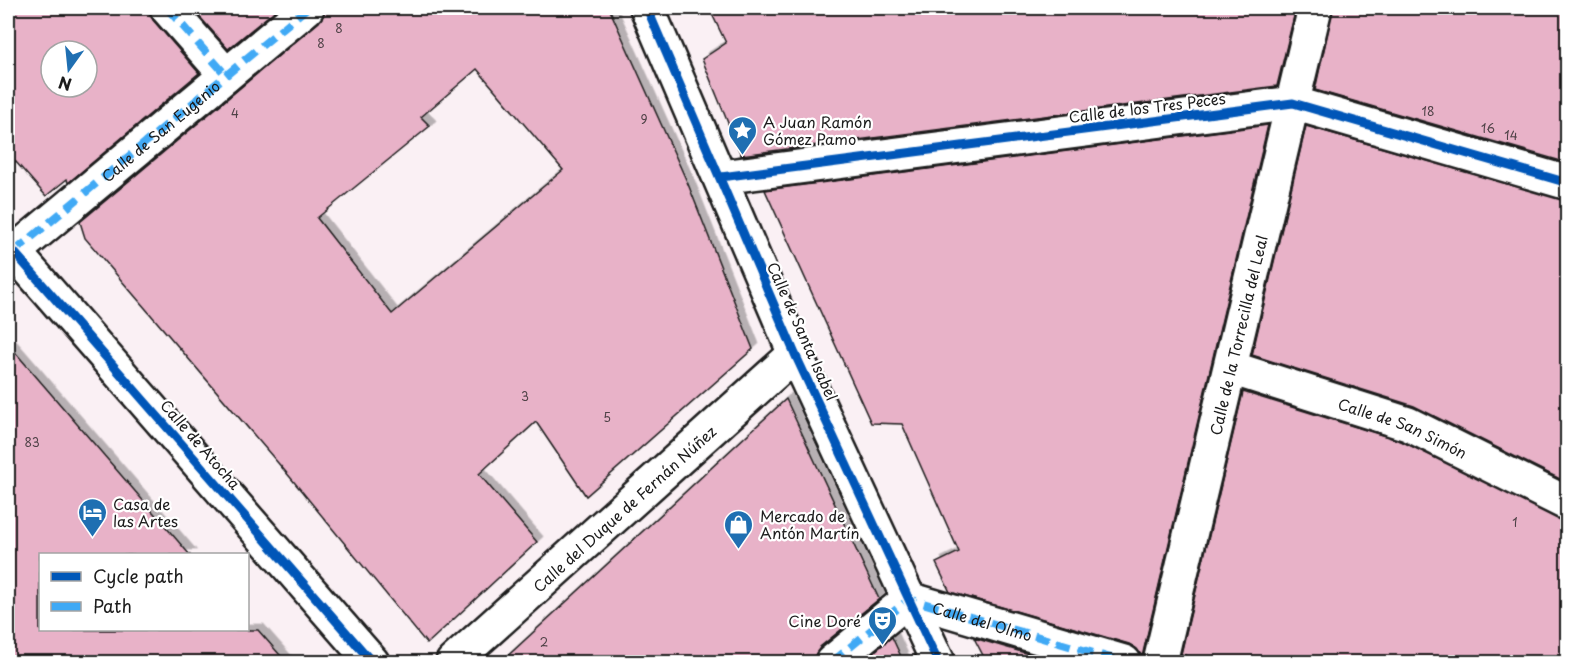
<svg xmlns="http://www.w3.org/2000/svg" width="1575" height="670" viewBox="0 0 1575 670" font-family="'Playpen Sans',sans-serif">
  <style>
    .building { fill: #e8b2c8; stroke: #1c1c1c; stroke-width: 1.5; fill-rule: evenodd; filter: url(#shadow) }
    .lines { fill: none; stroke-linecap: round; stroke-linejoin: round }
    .street-casing { stroke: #1c1c1c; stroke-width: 38 }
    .secondary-casing { stroke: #1c1c1c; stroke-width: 38 }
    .street { stroke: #fff; stroke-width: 33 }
    .secondary { stroke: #fff; stroke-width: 33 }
    .quiet { stroke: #3fa9f5; stroke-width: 8; stroke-dasharray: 15 8; stroke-linecap: butt }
    .cycleway-casing { stroke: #fff; stroke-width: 13 }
    .cycleway { stroke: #0057b8; stroke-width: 9 }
    .labels { text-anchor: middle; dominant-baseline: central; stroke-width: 4.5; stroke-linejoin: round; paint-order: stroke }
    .number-label { font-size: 12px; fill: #4f4247 }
    .street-label { font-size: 15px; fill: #1c1c1c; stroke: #fff }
    .poi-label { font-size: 15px; fill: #1c1c1c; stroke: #fff; text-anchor: start }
  </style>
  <defs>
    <filter id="shadow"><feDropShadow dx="5.5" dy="-5.5" stdDeviation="0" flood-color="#0004"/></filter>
  </defs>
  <rect width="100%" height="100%" fill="#faf0f4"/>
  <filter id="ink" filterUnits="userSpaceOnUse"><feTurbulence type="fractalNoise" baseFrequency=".0167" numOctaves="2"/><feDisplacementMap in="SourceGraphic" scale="12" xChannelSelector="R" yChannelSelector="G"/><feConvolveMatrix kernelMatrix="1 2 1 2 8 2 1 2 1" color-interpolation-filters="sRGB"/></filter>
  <g filter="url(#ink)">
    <path class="building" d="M8,8H149L153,20L199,73L68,183L67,179L46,196L8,153ZM51,51H87V87H51Z
      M192,8H278L228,49Z
      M325,8H609L688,184L753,349L586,496L536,422L479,474L537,542L427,644L290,477L85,238L80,222L319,22ZM477,69L563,170L392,314L317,218L430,126L421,117Z
      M709,8H1296L1277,86L741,155L702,59L726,43Z
      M1333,8H1568V163L1315,90Z
      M1268,125L1142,657L1137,649L1129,644L950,592L936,563L959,552L902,424L871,423L765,190Z
      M1306,126L1568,201V483L1414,406L1252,355Z
      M8,344L190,555H40V630H258L287,663H8Z
      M1243,392L1401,441L1568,522V663H1213L1181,654Z
      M786,399L879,599L820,647L814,663H500Z
      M892,637L904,663H861Z
      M974,638L1059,663H987Z"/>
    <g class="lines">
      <defs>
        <g id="street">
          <path d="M167,8L226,75"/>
          <path d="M647,8L795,354L938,662"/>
          <path d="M721,177L1293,103L1568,183"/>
          <path id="s1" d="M14,252L307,8"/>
          <path id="s2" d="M1231,368L1408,424L1568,504"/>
          <path id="s3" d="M453,662L795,354"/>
          <path id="s4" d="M832,662L909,599L1124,662"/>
          <path id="s5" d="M1160,662L1315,8"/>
        </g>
        <path id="secondary" d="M8,245L372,662"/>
      </defs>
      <use href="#street" class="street-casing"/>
      <use href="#secondary" class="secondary-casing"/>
      <use href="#street" class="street"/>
      <use href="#secondary" class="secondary"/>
      <path class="quiet" d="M167,8L226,75
        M14,252L307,8
        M832,662L909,599L1124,662"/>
      <defs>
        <path id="cycleway" d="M647,8L795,354L938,662
          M721,177L1293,103L1568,183
          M8,245L372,662"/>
      </defs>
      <use href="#cycleway" class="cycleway-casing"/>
      <use href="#cycleway" class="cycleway"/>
    </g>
  </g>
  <defs>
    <symbol id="sight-pin" viewBox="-11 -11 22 30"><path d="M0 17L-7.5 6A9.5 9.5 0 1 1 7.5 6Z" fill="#1f6fb2" stroke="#fff"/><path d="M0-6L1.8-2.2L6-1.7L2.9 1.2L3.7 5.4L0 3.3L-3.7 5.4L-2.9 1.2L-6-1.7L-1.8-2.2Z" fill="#fff"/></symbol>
    <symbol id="hotel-pin" viewBox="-11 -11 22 30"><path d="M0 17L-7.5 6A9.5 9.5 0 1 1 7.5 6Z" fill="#1f6fb2" stroke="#fff"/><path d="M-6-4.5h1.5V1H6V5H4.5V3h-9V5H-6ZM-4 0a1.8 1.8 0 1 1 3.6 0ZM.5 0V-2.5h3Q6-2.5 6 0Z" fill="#fff"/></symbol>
    <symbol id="shop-pin" viewBox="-11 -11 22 30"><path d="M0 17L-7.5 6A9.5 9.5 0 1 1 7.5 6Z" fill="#1f6fb2" stroke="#fff"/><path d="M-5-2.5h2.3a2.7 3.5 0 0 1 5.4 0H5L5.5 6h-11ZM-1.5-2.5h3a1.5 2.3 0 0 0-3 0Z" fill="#fff"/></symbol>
    <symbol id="theatre-pin" viewBox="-11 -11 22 30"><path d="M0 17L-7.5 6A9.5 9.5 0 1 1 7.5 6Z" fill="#1f6fb2" stroke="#fff"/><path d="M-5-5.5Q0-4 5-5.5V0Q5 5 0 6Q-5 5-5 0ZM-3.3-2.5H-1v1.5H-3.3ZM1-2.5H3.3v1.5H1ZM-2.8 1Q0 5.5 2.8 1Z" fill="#fff"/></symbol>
  </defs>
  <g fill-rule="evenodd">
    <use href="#sight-pin" x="726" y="114" width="33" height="45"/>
    <use href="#hotel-pin" x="76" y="496" width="33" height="45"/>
    <use href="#shop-pin" x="722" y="508" width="33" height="45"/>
    <use href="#theatre-pin" x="866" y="604" width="33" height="45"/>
  </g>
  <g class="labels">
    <g class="number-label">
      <text x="339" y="28">8</text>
      <text x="321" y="43">8</text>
      <text x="1428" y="111">18</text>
      <text x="235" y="113">4</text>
      <text x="644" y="119">9</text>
      <text x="1488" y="128">16</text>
      <text x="1511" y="135">14</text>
      <text x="525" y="396">3</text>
      <text x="607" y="417">5</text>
      <text x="32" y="442">83</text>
      <text x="1515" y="522">1</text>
      <text x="544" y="642">2</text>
    </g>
    <g class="street-label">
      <text transform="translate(1147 107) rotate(-7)">Calle de los Tres Peces</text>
      <text stroke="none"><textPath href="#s1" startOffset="190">Calle de San Eugenio</textPath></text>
      <text transform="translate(803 331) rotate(66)">Calle de Santa Isabel</text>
      <text stroke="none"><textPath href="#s5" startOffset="336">Calle de la Torrecilla del Leal</textPath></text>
      <text stroke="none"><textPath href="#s2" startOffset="182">Calle de San Simón</textPath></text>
      <text transform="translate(201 444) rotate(49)">Calle de Atocha</text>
      <text stroke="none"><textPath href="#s3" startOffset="230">Calle del Duque de Fernán Núñez</textPath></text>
      <text stroke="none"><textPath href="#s4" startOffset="176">Calle del Olmo</textPath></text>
    </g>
    <g class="poi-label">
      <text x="763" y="121">A Juan Ramón<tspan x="763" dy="17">Gómez Pamo</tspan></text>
      <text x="113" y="503">Casa de<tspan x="113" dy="17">las Artes</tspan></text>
      <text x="760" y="515">Mercado de<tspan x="760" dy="17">Antón Martín</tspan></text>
      <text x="861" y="620" text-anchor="end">Cine Doré</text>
    </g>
  </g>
  <rect width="1575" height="670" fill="none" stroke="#fff" stroke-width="30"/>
  <rect x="15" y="15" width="1545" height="640" fill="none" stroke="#1c1c1c" stroke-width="2" filter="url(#ink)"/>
  <rect x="39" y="553" width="210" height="78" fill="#ffffff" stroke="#a4a4a4" stroke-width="1.5"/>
  <rect x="51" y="572" width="30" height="9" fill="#0057b8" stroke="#a4a4a4" stroke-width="1.5"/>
  <text x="93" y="583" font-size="18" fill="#1c1c1c">Cycle path</text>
  <rect x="51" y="602" width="30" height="9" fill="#3fa9f5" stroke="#a4a4a4" stroke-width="1.5"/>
  <text x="93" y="613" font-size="18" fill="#1c1c1c">Path</text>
  <g transform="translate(69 69) rotate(195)"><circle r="28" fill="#ffffff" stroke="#a4a4a4" stroke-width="1.5"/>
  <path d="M0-4.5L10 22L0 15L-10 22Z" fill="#1f6fb2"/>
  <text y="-9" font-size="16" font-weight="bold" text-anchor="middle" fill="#1c1c1c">N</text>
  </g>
</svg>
